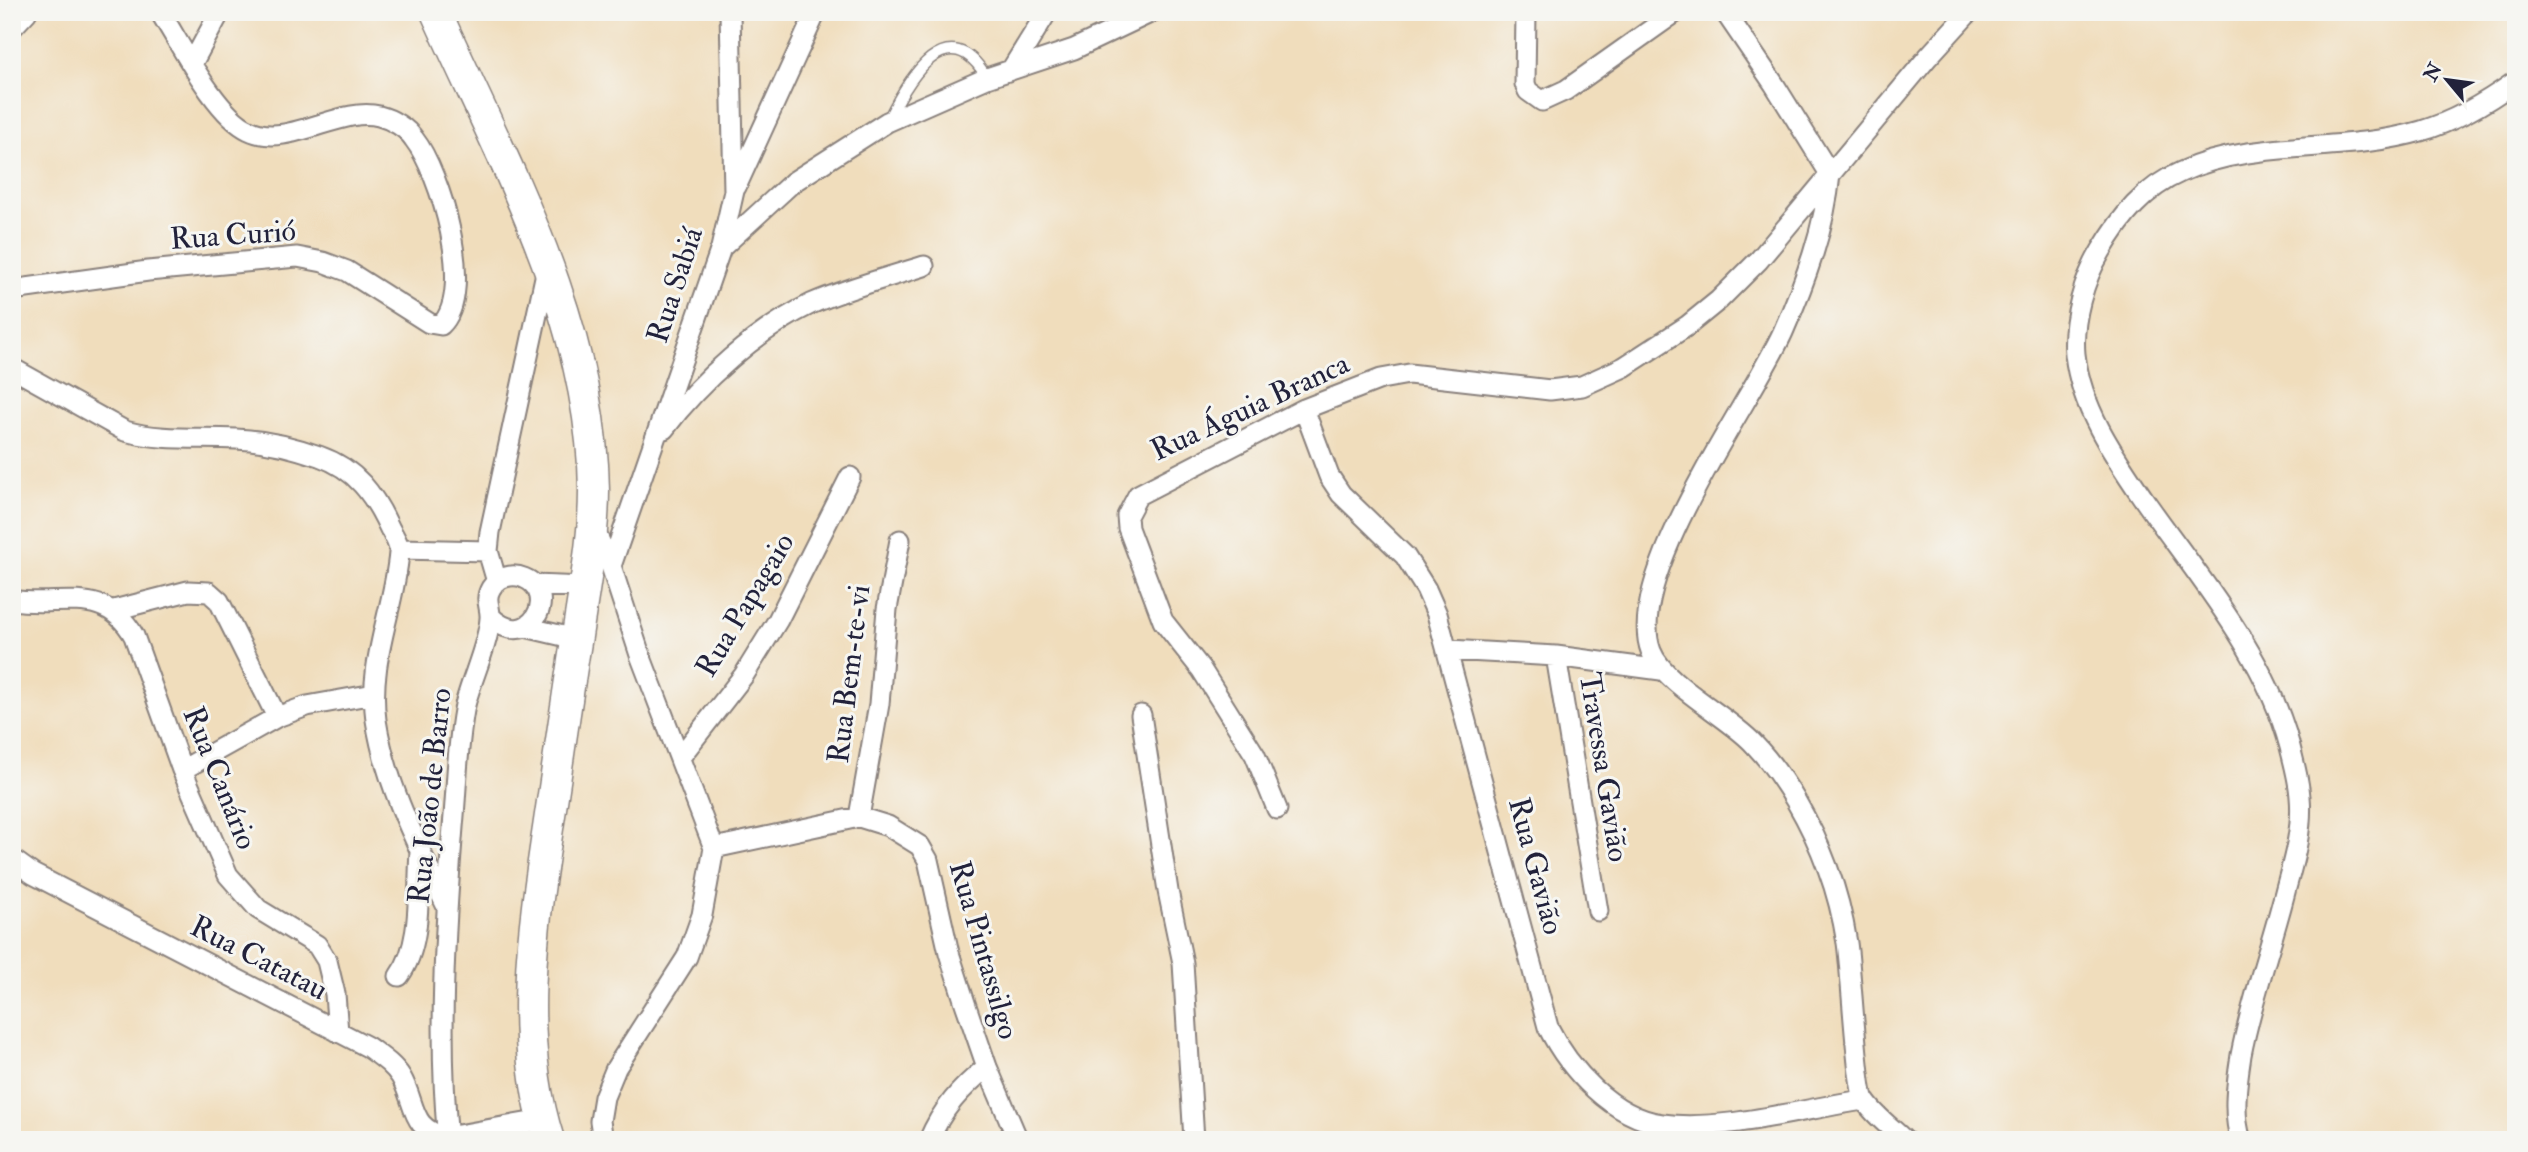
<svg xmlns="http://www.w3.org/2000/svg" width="2528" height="1152" viewBox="0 0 2528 1152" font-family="'IM FELL Double Pica',serif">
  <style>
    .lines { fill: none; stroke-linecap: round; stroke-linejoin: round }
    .service-casing { stroke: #89807c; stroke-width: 13 }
    .minor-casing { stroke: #89807c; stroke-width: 23 }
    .primary-casing { stroke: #89807c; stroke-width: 33 }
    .service { stroke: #fff; stroke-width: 10 }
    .minor { stroke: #fff; stroke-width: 19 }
    .primary { stroke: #fff; stroke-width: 30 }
    .labels { text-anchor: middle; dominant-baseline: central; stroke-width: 6; stroke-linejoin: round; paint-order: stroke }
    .street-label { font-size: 30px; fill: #22223b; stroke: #f6f6f2 }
  </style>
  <rect width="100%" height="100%" fill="#f6f6f2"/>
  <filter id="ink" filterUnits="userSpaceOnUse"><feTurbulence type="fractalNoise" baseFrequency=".0143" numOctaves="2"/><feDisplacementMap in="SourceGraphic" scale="14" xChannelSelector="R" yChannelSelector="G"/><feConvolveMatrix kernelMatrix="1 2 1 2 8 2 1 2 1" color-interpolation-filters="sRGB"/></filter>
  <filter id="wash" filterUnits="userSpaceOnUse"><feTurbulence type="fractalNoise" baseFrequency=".00686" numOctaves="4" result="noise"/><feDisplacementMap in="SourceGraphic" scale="28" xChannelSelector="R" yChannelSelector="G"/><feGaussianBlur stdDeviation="1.57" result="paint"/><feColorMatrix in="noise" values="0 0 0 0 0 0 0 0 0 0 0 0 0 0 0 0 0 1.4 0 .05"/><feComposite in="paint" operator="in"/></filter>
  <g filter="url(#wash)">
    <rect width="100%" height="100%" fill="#f0ddbc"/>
  </g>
  <g filter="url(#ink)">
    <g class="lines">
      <defs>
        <path id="service" d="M889,118C909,78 948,12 987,78"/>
        <path id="minor" d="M1526,12L1525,84L1528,91L1542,101L1566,90L1676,12
          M1725,12L1774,84L1830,174
          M12,28L27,12
          M193,62L220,12
          M1013,67L1047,12
          M1830,174C1825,228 1805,282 1783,332C1751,403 1623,577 1651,651C1663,683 1726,715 1752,742C1785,776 1812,825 1828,869C1837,893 1843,918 1847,943C1851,968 1857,1090 1865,1101C1875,1116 1892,1128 1904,1140
          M736,187L816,12
          M721,248L793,182L887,122L987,78L1074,49L1152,12
          M12,290L148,271L297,257L323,262L347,271L429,323L441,325C476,291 440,172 414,139C407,128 391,119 379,116C341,106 287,149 249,130C216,115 181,45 160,12
          M12,368L125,431C161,441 199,437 236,439C262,440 293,447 319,456C356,469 374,494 390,529C394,536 400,545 399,553C394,610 368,661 376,720C386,786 419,848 447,907
          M1304,409L1329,476L1341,494L1405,556L1426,589L1437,614L1548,1027C1569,1069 1612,1117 1662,1124C1722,1132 1803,1109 1863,1100
          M664,429C700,381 757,330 811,304C847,288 886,278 924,266
          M594,529L611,566L640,655L714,848L702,915L687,957L616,1068L604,1097L600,1121L603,1140
          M400,549L488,551
          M611,566L721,248L734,191L730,12
          M497,582L488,551L490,532L547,268
          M534,585L585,587
          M12,600C60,608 105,584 134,636L182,770L228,875L258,909L317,945L327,961L335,994L338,1032
          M114,610L188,591L209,592L219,601L277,717
          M525,627L576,639
          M1449,650L1556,656L1661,670
          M1556,656L1598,911
          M1141,715L1168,891L1183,963L1194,1140
          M681,756L744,675L778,620L850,477
          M182,770L277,717L307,706L374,694
          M1277,809L1255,755L1201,669L1163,621L1128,528L1127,516L1138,495L1304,409L1381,379L1409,374L1550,390L1582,386L1624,367L1687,326L1719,300L1759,260L1928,57L1969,12
          M859,817L879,704L887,609L900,540
          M714,848L859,817L888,826L920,846L928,860L949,953L965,1003L987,1067L1018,1140
          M12,859L33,874L368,1047C380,1056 393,1064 401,1077C417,1105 409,1129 447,1137L542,1120
          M399,976C423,944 417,890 420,852
          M448,1140C438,1040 445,927 453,827C457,786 457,744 465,705C471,680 489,642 490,618C491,607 484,600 491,588C498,577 512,573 524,578C561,593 529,654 491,617
          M929,1140C942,1109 961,1088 987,1067
          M2241,1140C2232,1114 2237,1081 2241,1055C2252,998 2272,944 2286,888C2294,859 2303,827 2300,797C2299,780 2294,763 2290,747C2266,655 2199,578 2145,501C2115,457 2081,409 2075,354C2072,320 2084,279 2101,251C2121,217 2144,188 2181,172C2256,138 2343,154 2421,131C2456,121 2487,102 2516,81"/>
        <path id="primary" d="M436,12C505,166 592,319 594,491C594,539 584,588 577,636C567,696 559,756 550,815C534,921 515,1035 549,1140"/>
      </defs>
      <use href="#service" class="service-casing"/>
      <use href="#minor" class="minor-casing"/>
      <use href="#primary" class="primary-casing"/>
      <use href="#service" class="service"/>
      <use href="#minor" class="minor"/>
      <use href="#primary" class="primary"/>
    </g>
  </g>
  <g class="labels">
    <g class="street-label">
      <text transform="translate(233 235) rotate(-4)">Rua Curió</text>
      <text transform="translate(675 285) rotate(-72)">Rua Sabiá</text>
      <text transform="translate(1250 407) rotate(-25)">Rua Águia Branca</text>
      <text transform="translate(745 605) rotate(-59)">Rua Papagaio</text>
      <text transform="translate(849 674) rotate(-83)">Rua Bem-te-vi</text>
      <text transform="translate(1604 767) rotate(81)">Travessa Gavião</text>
      <text transform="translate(220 778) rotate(68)">Rua Canário</text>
      <text transform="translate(430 796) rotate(-84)">Rua João de Barro</text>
      <text transform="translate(1536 866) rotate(75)">Rua Gavião</text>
      <text transform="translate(984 950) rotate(74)">Rua Pintassilgo</text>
      <text transform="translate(259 958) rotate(27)">Rua Catatau</text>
    </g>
  </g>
  <rect width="2528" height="1152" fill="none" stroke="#f6f6f2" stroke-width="42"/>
  <g transform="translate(2447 80) rotate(299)" stroke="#f6f6f2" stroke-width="5" paint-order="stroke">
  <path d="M0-5L12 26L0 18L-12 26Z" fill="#22223b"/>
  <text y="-10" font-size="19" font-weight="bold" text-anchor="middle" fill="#22223b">N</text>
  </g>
</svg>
